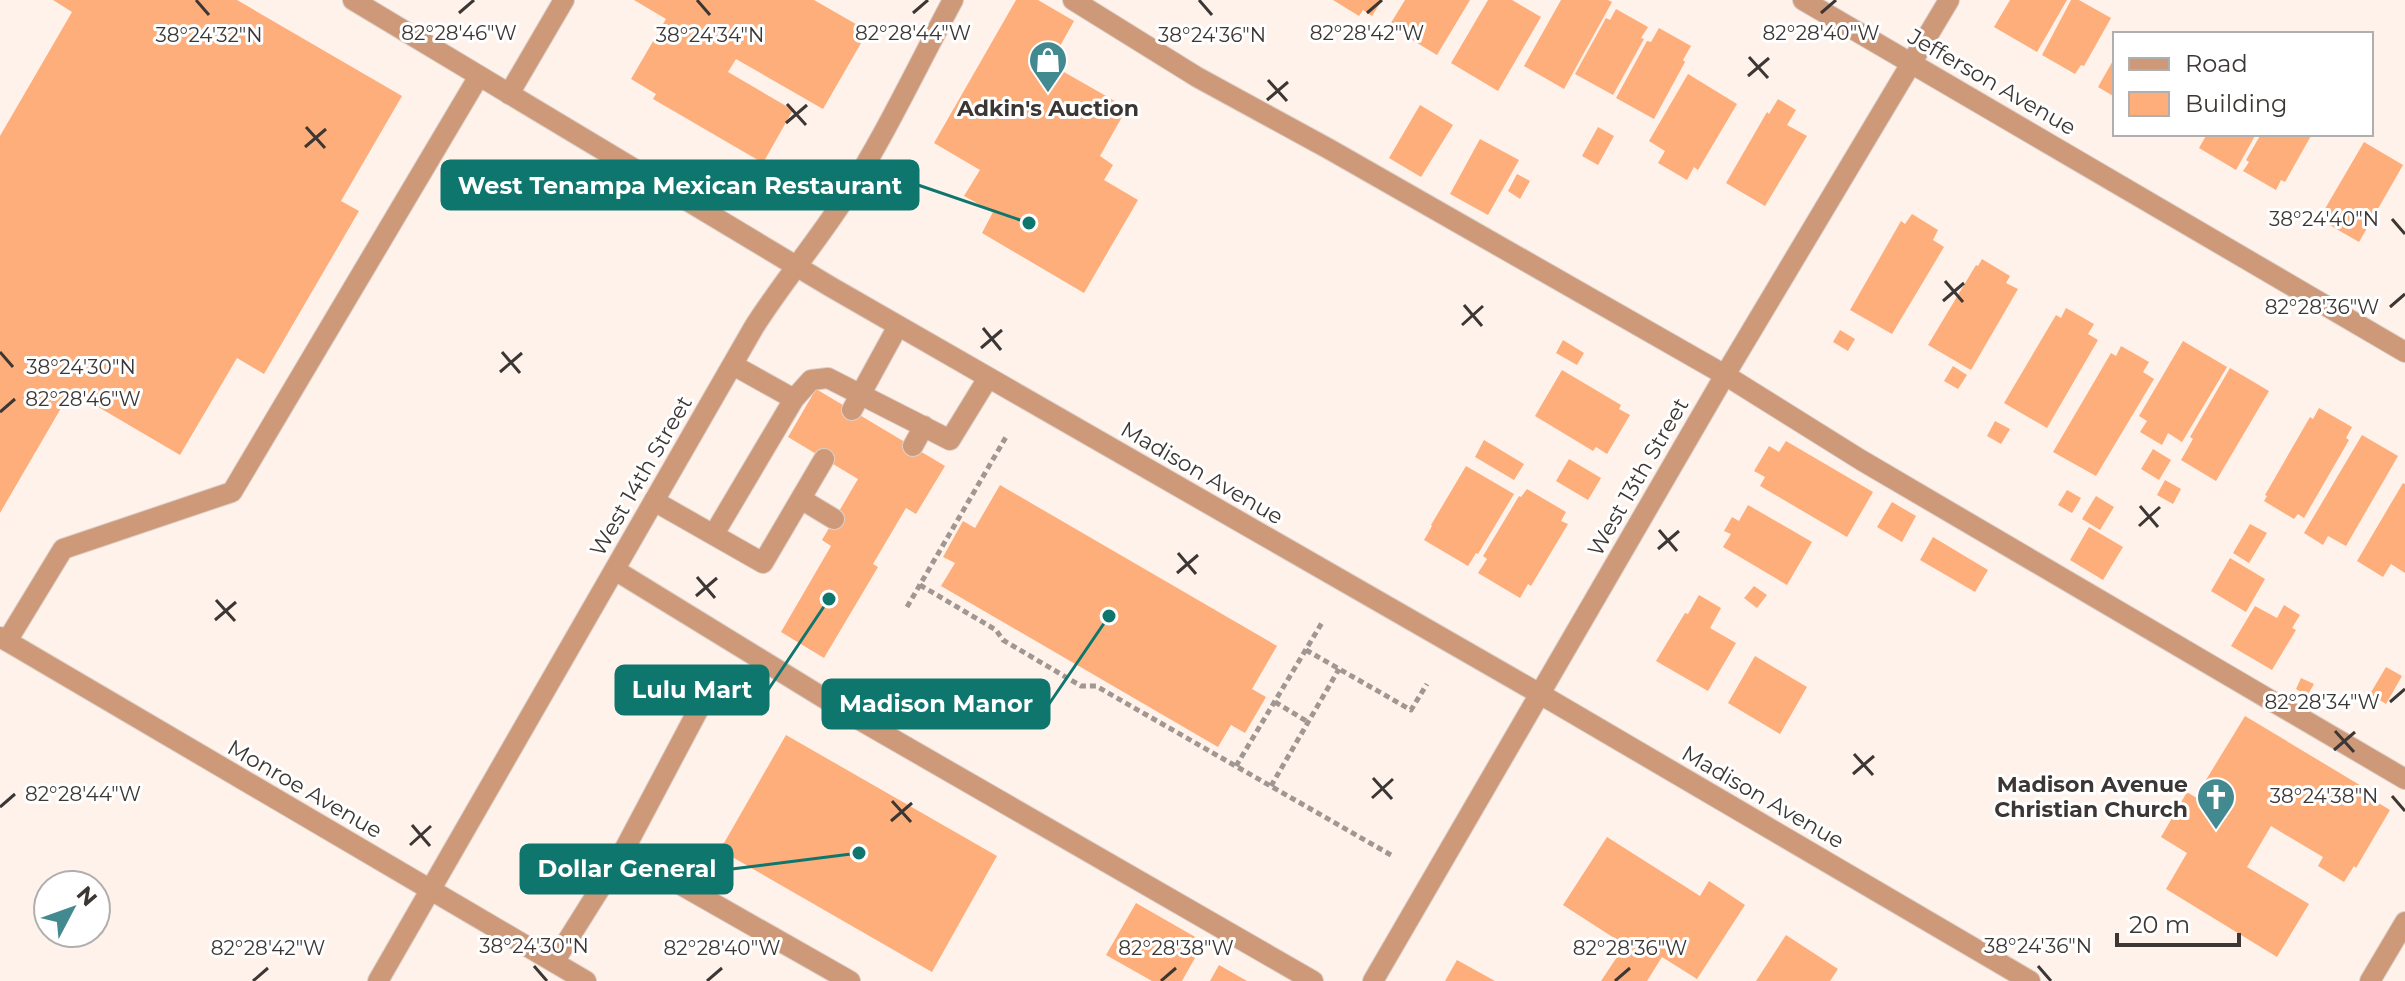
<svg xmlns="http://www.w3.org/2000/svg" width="2405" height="981" viewBox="0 0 2405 981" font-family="Montserrat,sans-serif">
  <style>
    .building { fill: #fdae7b }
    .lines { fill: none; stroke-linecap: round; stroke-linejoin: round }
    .service-casing { stroke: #dcd0ca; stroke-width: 22 }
    .minor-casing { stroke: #dcd0ca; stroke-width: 22 }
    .tertiary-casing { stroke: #dcd0ca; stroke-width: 22 }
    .path { stroke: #a19792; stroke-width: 5; stroke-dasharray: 6 4; stroke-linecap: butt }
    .service { stroke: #ce9978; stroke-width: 20 }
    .minor { stroke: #ce9978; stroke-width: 20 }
    .tertiary { stroke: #ce9978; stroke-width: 20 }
    .ticks { fill: none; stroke: #3c3734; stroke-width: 3 }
    .labels { text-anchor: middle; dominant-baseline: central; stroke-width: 6; stroke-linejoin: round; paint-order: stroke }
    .street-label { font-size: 22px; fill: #3c3734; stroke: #fff }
    .poi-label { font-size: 22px; font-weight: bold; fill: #3c3734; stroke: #fff }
    .ticks-label { font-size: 20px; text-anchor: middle; fill: #3c3734; stroke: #fff; stroke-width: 6; stroke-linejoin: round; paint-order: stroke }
    .leader { fill: none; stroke: #0f766e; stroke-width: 3 }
    .callout-dot { fill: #0f766e; stroke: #fff; stroke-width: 3 }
    .callout { fill: #0f766e; stroke: #0f766e; stroke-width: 3 }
    .callout-label { font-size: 24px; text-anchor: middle; font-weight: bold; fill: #fff }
  </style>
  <rect width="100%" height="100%" fill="#fff2eb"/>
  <path class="building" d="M53,0H237L402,96L341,201L359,211L264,374L237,358L180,455L71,391L0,513V136L72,12Z
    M634,0H814L868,31L823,109L736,59L728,72L793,110L763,163L653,99L656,94L631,79L666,19Z
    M1016,0H1038L1074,21L1050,64L1127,108L1100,156L1113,165L1104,180L1138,200L1084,293L982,233L993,212L964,196L980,170L934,143Z
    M1333,0H1382L1372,16L1363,10L1359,16Z
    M1405,0H1470L1437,55L1389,26Z
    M1488,0H1512L1541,17L1498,91L1451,63Z
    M1561,0H1608L1612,2L1564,89L1524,66Z
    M2010,0H2067L2037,52L1994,27Z
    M2071,0H2079L2111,18L2084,66L2081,65L2075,74L2042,55Z
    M1616,9L1648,27L1641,38L1644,39L1613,95L1575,74L1606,18L1610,20Z
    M1659,28L1691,46L1683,60L1685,62L1654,119L1616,98L1647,41L1651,42Z
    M2115,57V97L2098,87Z
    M1688,74L1737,104L1698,170L1694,167L1687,180L1658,163L1665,151L1649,141Z
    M1778,99L1796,110L1787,125L1807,136L1765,206L1726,183L1767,112L1769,114Z
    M1420,105L1453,125L1421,177L1389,158Z
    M1598,127L1614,136L1598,165L1582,156Z
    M2207,134H2256L2236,170L2199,148Z
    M2261,134H2312L2285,182L2281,180L2276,190L2243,171L2249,162L2246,160Z
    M1480,139L1519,160L1488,215L1450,194Z
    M2364,142L2403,165L2359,242L2319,219Z
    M1517,174L1530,181L1520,199L1508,191Z
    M1912,214L1938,230L1933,240L1944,247L1892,334L1850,310L1901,221L1905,224Z
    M1982,259L2010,276L2006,283L2018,289L1971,370L1928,345L1976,265L1978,266Z
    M2066,308L2094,324L2088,334L2098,340L2047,428L2004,403L2056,315L2061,318Z
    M1840,330L1855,339L1848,351L1833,342Z
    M1563,340L1584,353L1577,365L1556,353Z
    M2183,341L2227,367L2182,442L2168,433L2162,445L2140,432L2147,421L2139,416Z
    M2121,346L2149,362L2143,372L2154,379L2096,476L2053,452L2111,353L2116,356Z
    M1953,366L1967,375L1958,389L1944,381Z
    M2230,368L2269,391L2216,481L2181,460L2193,439L2190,437Z
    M1562,370L1621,405L1619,409L1630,415L1607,454L1596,447L1593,451L1535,416Z
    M816,389L945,466L916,514L906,508L873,564L878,567L824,658L781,632L831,546L822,540L858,479L788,437Z
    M2319,408L2352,427L2346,438L2349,440L2304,518L2298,514L2294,519L2264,501L2267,496L2265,495L2310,417L2313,419Z
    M1995,421L2010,429L2001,444L1987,436Z
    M2362,435L2398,456L2346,546L2328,536L2323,545L2304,533Z
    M1484,440L1524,464L1514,480L1475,457Z
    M1786,441L1873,492L1847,537L1760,486L1765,477L1754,471L1769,446L1779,452Z
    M2153,449L2171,460L2159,480L2141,469Z
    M1569,459L1601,478L1588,500L1556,481Z
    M1466,466L1514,494L1478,554L1476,553L1468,566L1424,540L1432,526L1431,525Z
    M2165,480L2181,489L2173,504L2157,495Z
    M2403,483L2405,484V573L2391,564L2383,577L2357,561Z
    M1000,485L1277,646L1252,689L1266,697L1245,733L1231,725L1218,747L941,586L955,563L943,557L963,521L975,528Z
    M1527,489L1566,512L1561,521L1568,524L1531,586L1528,584L1520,598L1478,573L1487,559L1483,556L1519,496L1521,497Z
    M2067,490L2081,498L2072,513L2058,505Z
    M2096,496L2114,507L2100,530L2082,519Z
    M1892,502L1916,516L1902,542L1877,527Z
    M1748,505L1812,542L1787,585L1723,547L1731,534L1724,531L1732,517L1739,521Z
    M2250,524L2267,533L2249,563L2233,553Z
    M2089,527L2123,547L2103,580L2070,560Z
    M1933,537L1988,570L1975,592L1920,560Z
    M2230,558L2265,579L2246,612L2211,591Z
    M1754,586L1767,595L1757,608L1744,598Z
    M1699,595L1721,608L1710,628L1736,643L1708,691L1656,661L1685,613L1688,614Z
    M2284,605L2300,615L2292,628L2296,630L2272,670L2231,646L2255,606L2277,618Z
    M1755,656L1807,687L1780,734L1728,703Z
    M2386,667L2402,676L2386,704L2370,694Z
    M2301,678L2314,684L2307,696L2296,689Z
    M2245,716L2368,790L2365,795L2390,810L2356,868L2354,866L2344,882L2318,866L2323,857L2271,826L2247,867L2309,904L2277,957L2166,889L2187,853L2161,837L2187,792L2214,809L2216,804L2198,793Z
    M786,735L997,856L932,972L720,850Z
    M1607,837L1700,896L1709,881L1745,905L1697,979L1662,957L1647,981H1601L1625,945L1563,905Z
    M1136,903L1204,942L1182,981H1152L1106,955Z
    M1786,935L1838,969L1830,981H1756Z
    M1457,960L1495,981H1445Z
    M1219,965L1247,981H1210Z"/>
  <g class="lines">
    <defs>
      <path id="service" d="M1073,0L1197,77L1329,149L1725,375L1861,460L2405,779
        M509,94L564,0
        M794,399L811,380L828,378L950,440L988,378
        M852,410L898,326
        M913,446L924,426
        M801,499L834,519
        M654,501L763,563L824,459
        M714,534L794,399L733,365
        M615,570L858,719L1313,981
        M7,641L63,549L232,492L479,76
        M623,852L850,981
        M554,962L623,852L704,699"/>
      <path id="minor" d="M1803,0L2405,352
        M0,637L586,981
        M1373,981L1725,375L1949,0
        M2370,981L2405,922"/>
      <path id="tertiary" d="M353,0L831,287L1540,694L2030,981
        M378,981L754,327C782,283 815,244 843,201C885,136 917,67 953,0"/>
    </defs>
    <use href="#service" class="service-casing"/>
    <use href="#minor" class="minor-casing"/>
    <use href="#tertiary" class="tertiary-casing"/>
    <path class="path" d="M920,585L996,630L1003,640L1081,686H1096L1391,855
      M907,607L1006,437
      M1306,650L1411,710L1427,684
      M1275,702L1308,722
      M1236,766L1323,621
      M1271,786L1339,669"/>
    <use href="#service" class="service"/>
    <use href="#minor" class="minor"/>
    <use href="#tertiary" class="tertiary"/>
  </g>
  <path class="ticks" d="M196,0L209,15M697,0L710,15M1199,0L1212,15M459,13L474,0M913,13L928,0M1367,13L1382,0M1821,13L1836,0M1749,57L1768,78M1748,76L1769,58M1268,80L1287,101M1267,100L1288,82M787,104L806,125M786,123L807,105M306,127L325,148M305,147L326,129M2392,219L2405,234M1945,281L1963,302M1943,301L1964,283M1464,305L1482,326M2390,307L2405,294M1462,325L1483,306M983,328L1001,350M981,348L1002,330M0,352L13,367M502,352L520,373M500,372L522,353M0,412L15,399M2140,506L2158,527M2139,526L2160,507M1659,530L1677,551M1658,549L1679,531M1178,553L1196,574M1177,573L1198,555M697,577L715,598M696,596L717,578M216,600L235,621M215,620L236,602M2390,702L2405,689M2335,731L2354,752M2334,750L2355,732M1854,754L1873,775M1853,774L1874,756M1373,778L1392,799M2392,796L2405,811M1372,798L1393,779M892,801L911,822M0,807L15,794M891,821L912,803M412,825L430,846M410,845L431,826M534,966L547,981M2038,966L2051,981M253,981L268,968M707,981L722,968M1161,981L1176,968M1615,981L1630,968"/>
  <defs>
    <symbol id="shop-pin" viewBox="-11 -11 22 30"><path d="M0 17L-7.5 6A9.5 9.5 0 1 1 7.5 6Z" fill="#438a90" stroke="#fff"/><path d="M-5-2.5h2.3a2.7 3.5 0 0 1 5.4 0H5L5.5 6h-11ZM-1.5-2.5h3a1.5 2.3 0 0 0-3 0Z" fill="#fff"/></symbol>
    <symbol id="church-pin" viewBox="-11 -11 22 30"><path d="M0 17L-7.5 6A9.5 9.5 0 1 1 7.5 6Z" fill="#438a90" stroke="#fff"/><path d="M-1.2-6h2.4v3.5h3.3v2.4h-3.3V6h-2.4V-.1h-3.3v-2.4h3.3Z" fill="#fff"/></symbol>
  </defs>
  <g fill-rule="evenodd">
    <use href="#shop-pin" x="1026" y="38" width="44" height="60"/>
    <use href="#church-pin" x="2194" y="775" width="44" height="60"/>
  </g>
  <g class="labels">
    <g class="street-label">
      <text transform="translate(1992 82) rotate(30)">Jefferson Avenue</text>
      <text transform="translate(1202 473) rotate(30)">Madison Avenue</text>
      <text transform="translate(641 476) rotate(-60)">West 14th Street</text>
      <text transform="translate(1638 477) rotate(-60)">West 13th Street</text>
      <text transform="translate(305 789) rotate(30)">Monroe Avenue</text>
      <text transform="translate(1763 797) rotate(30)">Madison Avenue</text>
    </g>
    <g class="poi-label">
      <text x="1048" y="108">Adkin's Auction</text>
      <text x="2188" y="784" text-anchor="end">Madison Avenue<tspan x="2188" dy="25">Christian Church</tspan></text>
    </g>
  </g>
  <g class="ticks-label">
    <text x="459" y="40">82°28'46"W</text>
    <text x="913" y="40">82°28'44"W</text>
    <text x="1367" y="40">82°28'42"W</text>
    <text x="1821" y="40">82°28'40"W</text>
    <text x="209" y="42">38°24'32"N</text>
    <text x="710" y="42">38°24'34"N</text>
    <text x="1212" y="42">38°24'36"N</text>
    <text x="2324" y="226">38°24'40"N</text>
    <text x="2322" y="314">82°28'36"W</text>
    <text x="81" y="374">38°24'30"N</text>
    <text x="83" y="406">82°28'46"W</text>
    <text x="2322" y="709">82°28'34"W</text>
    <text x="83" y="801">82°28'44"W</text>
    <text x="2324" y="803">38°24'38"N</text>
    <text x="534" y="953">38°24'30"N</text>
    <text x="2038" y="953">38°24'36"N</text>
    <text x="268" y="955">82°28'42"W</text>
    <text x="722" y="955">82°28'40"W</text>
    <text x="1176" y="955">82°28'38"W</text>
    <text x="1630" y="955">82°28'36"W</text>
  </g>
  <path class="leader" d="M1029 223L918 185M829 599L768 690M1109 616L1049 704M859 853L732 869"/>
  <g class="callout-dot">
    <circle cx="1029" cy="223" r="8"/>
    <circle cx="829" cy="599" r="8"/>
    <circle cx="1109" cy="616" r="8"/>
    <circle cx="859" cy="853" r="8"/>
  </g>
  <g class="callout">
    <rect x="442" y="161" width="476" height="48" rx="8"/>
    <rect x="616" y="666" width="152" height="48" rx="8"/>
    <rect x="823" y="680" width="226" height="48" rx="8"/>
    <rect x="521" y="845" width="211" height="48" rx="8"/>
  </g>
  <g class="callout-label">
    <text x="680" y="194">West Tenampa Mexican Restaurant</text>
    <text x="692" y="698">Lulu Mart</text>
    <text x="936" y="712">Madison Manor</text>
    <text x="627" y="877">Dollar General</text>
  </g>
  <rect x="2113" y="32" width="260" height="104" fill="#ffffff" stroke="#b1afae" stroke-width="2"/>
  <rect x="2129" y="58" width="40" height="12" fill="#ce9978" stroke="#b1afae" stroke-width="2"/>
  <text x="2185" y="72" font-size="24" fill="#3c3734">Road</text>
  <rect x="2129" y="92" width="40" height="24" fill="#fdae7b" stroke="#b1afae" stroke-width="2"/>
  <text x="2185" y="112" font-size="24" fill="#3c3734">Building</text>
  <g transform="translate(72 909) rotate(49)"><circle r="38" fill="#ffffff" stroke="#b1afae" stroke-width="2"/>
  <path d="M0-6L14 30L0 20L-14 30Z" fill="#438a90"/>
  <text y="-12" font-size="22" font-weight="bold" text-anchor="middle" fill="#3c3734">N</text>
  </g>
  <path d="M2117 933v12h122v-12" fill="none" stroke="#3c3734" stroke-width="4"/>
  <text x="2129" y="933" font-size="24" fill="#3c3734" stroke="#ffffff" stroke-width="6" paint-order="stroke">20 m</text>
</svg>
